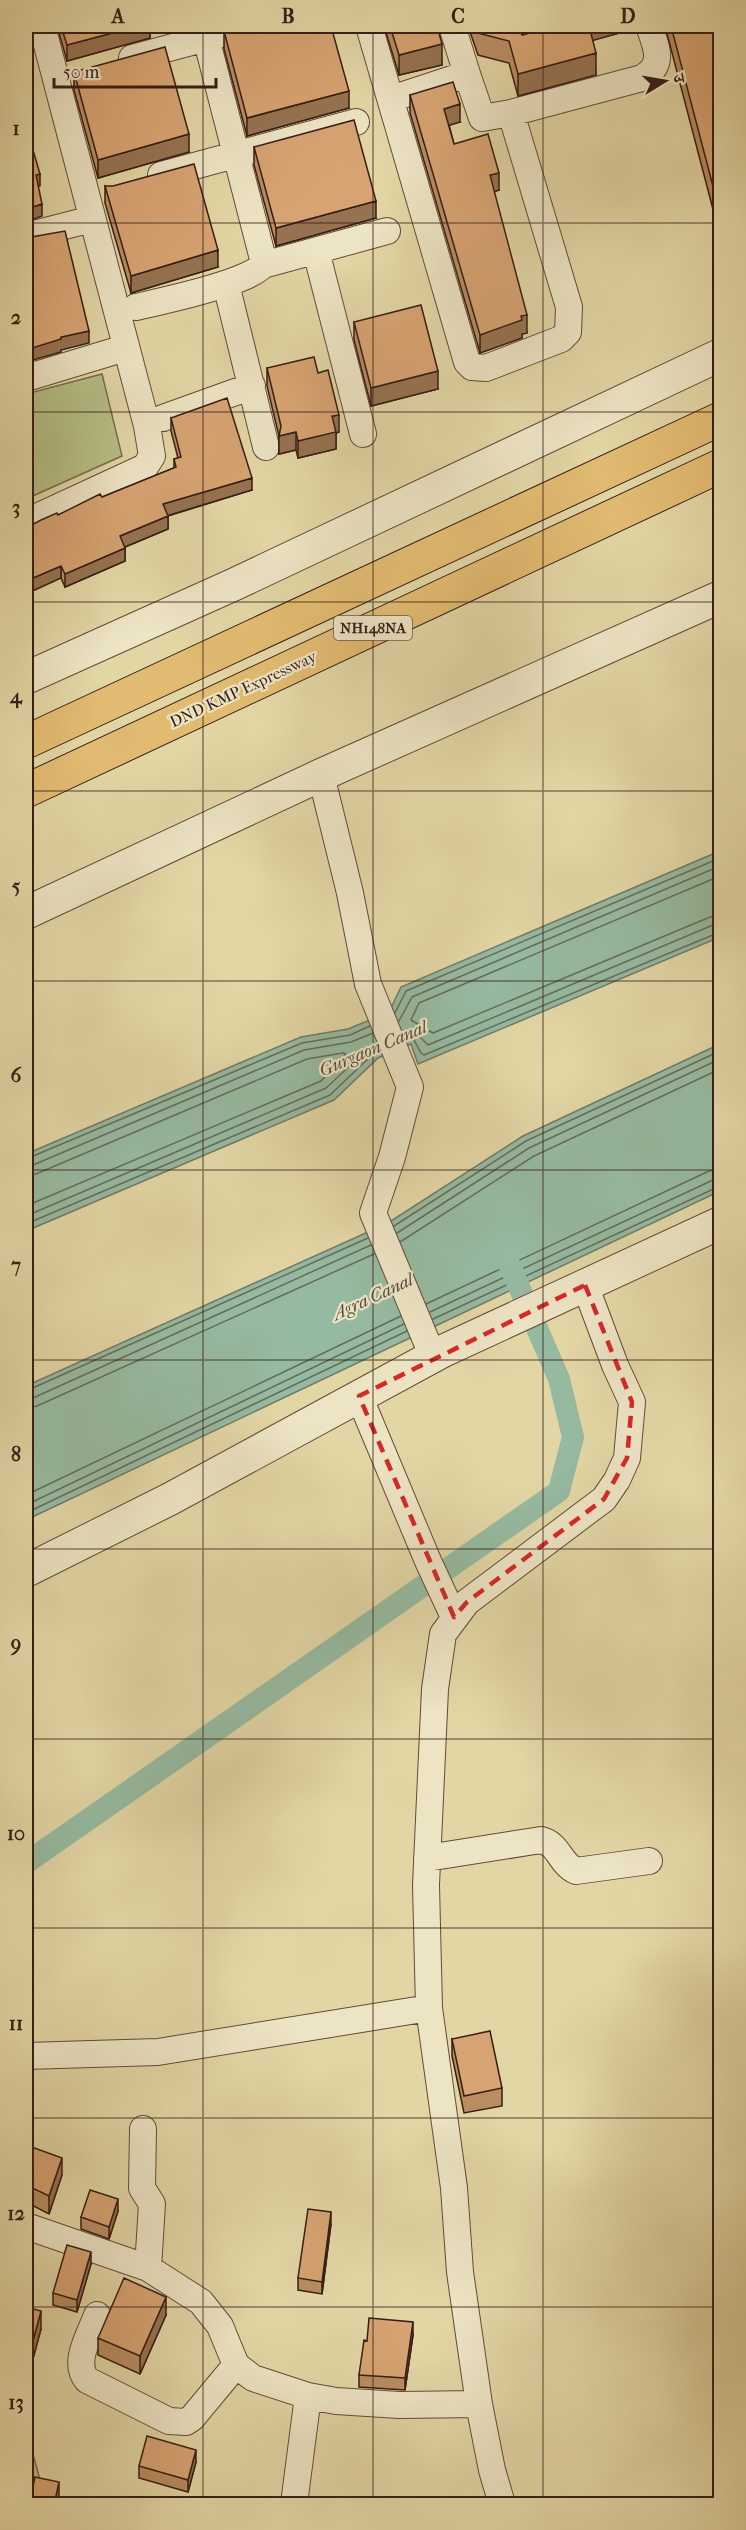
<svg xmlns="http://www.w3.org/2000/svg" width="746" height="2530" viewBox="0 0 746 2530" font-family="'IM FELL French Canon','Noto Serif Devanagari',serif">
  <style>
    .green { fill: #b5bd85; stroke: #766d4d; stroke-width: 1.5 }
    .water { fill: #96baa1; stroke: #707b69; stroke-width: 1.5 }
    .lines { fill: none; stroke-linecap: round; stroke-linejoin: round }
    .shore { stroke: #666c5b; stroke-width: 1.5 }
    .canal { stroke: #96baa1; stroke-width: 22 }
    .minor-casing { stroke: #614b39; stroke-width: 28 }
    .tertiary-casing { stroke: #614b39; stroke-width: 34 }
    .trunk-casing { stroke: #361d15; stroke-width: 35 }
    .minor { stroke: #ede4c4; stroke-width: 26 }
    .tertiary { stroke: #ede4c4; stroke-width: 32 }
    .trunk { stroke: #e2bb72; stroke-width: 33 }
    .wall { fill: #b98c62; stroke: #361d15; stroke-width: 1.5 }
    .shaded-wall { fill: #967250; stroke: #361d15; stroke-width: 1.5 }
    .building { fill: #d7a372; stroke: #361d15; stroke-width: 1.5 }
    .marked { fill: none; stroke: #d62828; stroke-width: 4.5; stroke-dasharray: 12 8; stroke-linejoin: round }
    .grid { fill: none; stroke: #361d15; stroke-width: 1.5; stroke-opacity: 0.55 }
    .labels { text-anchor: middle; dominant-baseline: central; stroke-width: 4.5; stroke-linejoin: round; paint-order: stroke }
    .shield { fill: #ede4c4; stroke: #6d594a; stroke-width: 1.5 }
    .shield-label { font-size: 15px; font-weight: bold; fill: #361d15 }
    .street-label { font-size: 16px; fill: #361d15; stroke: #ede4c4 }
    .water-label { font-size: 18px; font-style: italic; fill: #534c3f; stroke: #ede4c4 }
    .neatline { fill: none; stroke: #361d15; stroke-width: 2 }
    .grid-label { font-size: 20px; text-anchor: middle; font-weight: bold; fill: #361d15 }
  </style>
  <rect width="100%" height="100%" fill="#e3d6a5"/>
  <filter id="stains"><feTurbulence type="fractalNoise" baseFrequency=".00333" numOctaves="4"/><feColorMatrix values="0 0 0 0 .2 0 0 0 0 .09 0 0 0 0 .02 0 0 0 .5 -.17"/></filter>
  <radialGradient id="worn" r=".72"><stop offset=".6" stop-color="#630" stop-opacity="0"/><stop offset="1" stop-color="#630" stop-opacity=".3"/></radialGradient>
  <path class="green" d="M102,374L122,456L26,499V394Z
    M26,2429L39,2476L29,2504H26Z"/>
  <path class="water" d="M720,851V937L418,1064L411,1044L378,1058L334,1100L26,1231V1154L301,1037L348,1029L389,1012L401,987Z
    M720,1044V1191L26,1520V1386L388,1223L523,1136Z"/>
  <g class="lines">
    <path class="shore" d="M720,876L419,1003L411,1020L433,1033L710,917L720,915
      M395,1013L406,991L720,858
      M399,1021L412,997L720,866
      M403,1033H416L428,1045L713,925L720,924
      M406,1040H414L421,1053L424,1055L720,932
      M26,1159L302,1043L350,1035L370,1026
      M26,1166L33,1165L304,1050L351,1042L373,1033
      M26,1175L36,1174L307,1059L343,1053L346,1054L321,1081L26,1206
      M26,1216L326,1088L369,1048L377,1044
      M26,1224L330,1095L373,1054L380,1051
      M394,1226L526,1141L720,1051
      M397,1233L529,1148L720,1059
      M400,1242L534,1156L720,1069
      M426,1304L709,1171L720,1169
      M430,1312L713,1180L720,1178
      M433,1319L720,1186
      M26,1391L368,1238
      M26,1399L33,1398L371,1245
      M26,1408L37,1406L374,1254
      M26,1495L401,1316
      M26,1505L404,1324
      M26,1513L407,1331"/>
    <path class="canal" d="M26,1863L559,1491L573,1437L559,1379L507,1259"/>
    <defs>
      <path id="minor" d="M369,26L467,362L472,367L486,368L561,339L568,332L569,307L511,113L482,118L467,74L391,99
        M452,26L467,74
        M132,58L251,26
        M511,113L642,78C666,64 656,47 649,26
        M161,175L356,122
        M26,236L92,219
        M316,251L363,434
        M263,265L387,231
        M226,284L266,447
        M136,307C158,302 257,281 264,263L203,26
        M26,378L125,348
        M163,418L252,386
        M26,522L145,467L152,456L147,426L42,26
        M321,775L350,893L368,984L410,1087L392,1157L373,1213L433,1357
        M359,1396L428,1561L454,1617
        M427,1858L541,1840C559,1844 560,1864 576,1871L649,1861
        M26,2056L158,2052L429,2008
        M143,2129L142,2188L152,2204L148,2268
        M26,2226L148,2268L201,2302L220,2326L236,2365L253,2378L308,2396L336,2401L399,2405L479,2404
        M97,2315C90,2335 72,2362 87,2380L169,2421L186,2422L192,2418L236,2365
        M294,2504L308,2396
        M502,2504L492,2470L479,2404L460,2272L454,2188L429,2008L426,1885L435,1689L443,1634L467,1602L604,1499L617,1480L627,1458L632,1402L615,1365L585,1285"/>
      <path id="tertiary" d="M26,678L235,584L720,355
        M26,913L321,775L720,597
        M26,1571L170,1499L443,1351L720,1223"/>
      <path id="trunk" d="M26,742L720,419
        M26,791L720,466"/>
    </defs>
    <use href="#minor" class="minor-casing"/>
    <use href="#tertiary" class="tertiary-casing"/>
    <use href="#trunk" class="trunk-casing"/>
    <use href="#minor" class="minor"/>
    <use href="#tertiary" class="tertiary"/>
    <use href="#trunk" class="trunk"/>
  </g>
  <path class="wall" d="M57,26H150V38L67,61Z
    M384,26H437L442,65L399,75Z
    M468,26H519L522,35L627,26V31L593,40L596,75L518,96L509,63L478,55Z
    M665,26H720V236Z
    M224,31L349,108L247,136L224,49Z
    M74,72L189,152L98,178L74,90Z
    M410,95L460,122L449,125L454,144L499,190L494,192L527,333L522,334V338L480,353L410,113Z
    M254,147L376,218L276,246L254,165Z
    M105,186L218,267L131,293L105,203Z
    M354,322L438,389L371,406L354,340Z
    M267,368L318,373L339,432L336,433V449L298,458L296,450L279,454V436L267,386Z
    M171,418L252,490L168,516V529L125,547V561L65,587L61,578L58,515L174,468V459L178,458L171,431Z
    M452,2039L502,2088V2106L464,2113L452,2056Z
    M26,2145L62,2175L49,2214L26,2202Z
    M118,2211L109,2239L81,2229V2217Z
    M331,2224L322,2294L298,2290V2278Z
    M91,2264L77,2312L53,2305V2293Z
    M26,2307L41,2329L31,2366L26,2364Z
    M166,2315L140,2374L98,2355V2338Z
    M413,2335L405,2390L359,2387V2375Z
    M196,2462L188,2492L139,2478V2466Z"/>
  <path class="shaded-wall" d="M139,26H150V38L67,61V45Z
    M587,26H627V31L587,42Z
    M442,44V65L399,75V55Z
    M596,53V75L518,96V74Z
    M349,91V108L247,136V118Z
    M460,104V122L444,127V109Z
    M189,134V152L98,178V160Z
    M499,173V190L490,193V175Z
    M40,174V186L36,187V175Z
    M376,201V218L276,246V228Z
    M42,204V216L26,222V209Z
    M218,250V267L131,293V276Z
    M527,315V333L522,334V338L480,353V335L521,316Z
    M89,331V343L61,350V352L26,362V350L61,337Z
    M438,371V389L371,406V388Z
    M339,415V432L336,433V449L298,458V441L332,416Z
    M296,432V450L279,454V436Z
    M252,478V490L163,517V504Z
    M168,516V529L120,549V536Z
    M125,548V561L65,587V574Z
    M61,566V578L26,594V581Z
    M62,2158V2175L49,2214V2196Z
    M118,2199V2211L109,2239V2227Z
    M331,2212V2224L322,2294V2282Z
    M29,2231V2243L26,2254V2242Z
    M91,2252V2264L77,2312V2300Z
    M166,2297V2315L140,2374V2356Z
    M41,2311V2329L31,2366V2348Z
    M413,2322V2335L405,2390V2378Z
    M196,2450V2462L188,2492V2480Z
    M59,2482V2494L57,2505H54Z"/>
  <path class="building" d="M61,26H139L67,45Z
    M242,26H331L349,91L247,118L224,31Z
    M390,26H437L442,44L399,55Z
    M475,26H519L522,35L557,26H589L596,53L518,74L509,41L478,33Z
    M671,26H720V213Z
    M165,47L189,134L98,160L74,72Z
    M453,82L460,104L444,109L454,144L488,134L499,173L490,175L527,315L521,316L522,320L480,335L410,95Z
    M354,120L376,201L276,228L254,147Z
    M26,126L40,174L36,175L42,204L26,209Z
    M194,164L218,250L131,276L105,186H113Z
    M65,231L89,331L61,337V339L26,350V238Z
    M421,305L438,371L371,388L354,322Z
    M314,357L318,373L328,370L339,415L332,416L336,432L298,441L296,432L279,436L281,426L267,368Z
    M227,398L252,478L163,504L168,516L120,536L125,548L65,574L61,566L26,581V528L41,520L57,513L58,515L100,494L102,497L176,467L174,459L181,457L171,418Z
    M490,2031L502,2088L464,2096L452,2039Z
    M26,2145L62,2158L49,2196L26,2185Z
    M90,2190L118,2199L109,2227L81,2217Z
    M308,2209L331,2212L322,2282L298,2278Z
    M26,2229L29,2231L26,2242Z
    M67,2245L91,2252L77,2300L53,2293Z
    M124,2278L166,2297L140,2356L98,2338Z
    M26,2307L41,2311L31,2348L26,2346Z
    M369,2318L413,2322L405,2378L359,2375L364,2340L367,2341Z
    M147,2436L196,2450L188,2480L139,2466Z
    M35,2477L59,2482L54,2505H29Z"/>
  <path class="marked" d="M585,1285L632,1402L627,1458L604,1499L467,1602L454,1617L359,1396Z"/>
  <path class="grid" d="M203,26V2504M373,26V2504M543,26V2504M26,223H720M26,412H720M26,602H720M26,791H720M26,981H720M26,1170H720M26,1360H720M26,1549H720M26,1739H720M26,1928H720M26,2118H720M26,2307H720"/>
  <g class="labels">
    <rect class="shield" x="334" y="616" width="78" height="24" rx="4.5"/>
    <g class="shield-label">
      <text x="373" y="628">NH148NA</text>
    </g>
    <g class="street-label">
      <text transform="translate(243 689) rotate(-25)">DND KMP Expressway</text>
    </g>
    <g class="water-label">
      <text transform="translate(373 1049) rotate(-23)">Gurgaon Canal</text>
      <text transform="translate(373 1297) rotate(-25)">Agra Canal</text>
    </g>
  </g>
  <rect width="746" height="2530" fill="none" stroke="#e3d6a5" stroke-width="66"/>
  <g transform="translate(665 81) rotate(79)" stroke="#ede4c4" stroke-width="4.5" paint-order="stroke">
  <path d="M0-4.5L10 22L0 15L-10 22Z" fill="#361d15"/>
  <text y="-9" font-size="16" font-weight="bold" text-anchor="middle" fill="#361d15">उ</text>
  </g>
  <path d="M54 78v9h162v-9" fill="none" stroke="#361d15" stroke-width="3"/>
  <text x="63" y="78" font-size="18" fill="#361d15" stroke="#ede4c4" stroke-width="4.5" paint-order="stroke">50 m</text>
  <rect x="33" y="33" width="680" height="2464" class="neatline"/>
  <g class="grid-label">
    <text x="118" y="23">A</text>
    <text x="288" y="23">B</text>
    <text x="458" y="23">C</text>
    <text x="628" y="23">D</text>
    <text x="16" y="135">1</text>
    <text x="16" y="324">2</text>
    <text x="16" y="514">3</text>
    <text x="16" y="703">4</text>
    <text x="16" y="893">5</text>
    <text x="16" y="1082">6</text>
    <text x="16" y="1272">7</text>
    <text x="16" y="1461">8</text>
    <text x="16" y="1651">9</text>
    <text x="16" y="1840">10</text>
    <text x="16" y="2030">11</text>
    <text x="16" y="2220">12</text>
    <text x="16" y="2409">13</text>
  </g>
  <rect width="100%" height="100%" filter="url(#stains)"/>
  <rect width="100%" height="100%" fill="url(#worn)"/>
</svg>
